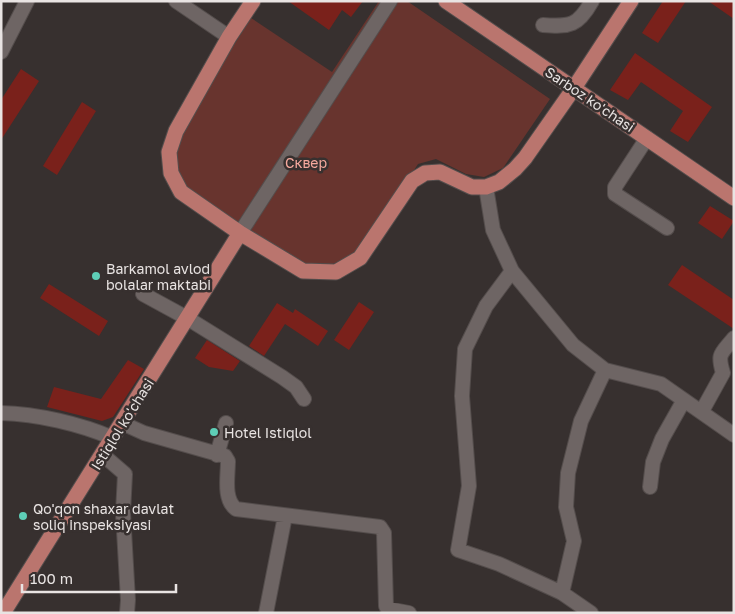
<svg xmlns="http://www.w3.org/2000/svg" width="735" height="614" viewBox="0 0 735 614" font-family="'Golos Text',sans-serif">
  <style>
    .green { fill: #68342e }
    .building { fill: #7a211b }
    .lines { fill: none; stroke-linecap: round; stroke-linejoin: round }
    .minor-casing { stroke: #544d4c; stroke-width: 16 }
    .major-casing { stroke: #544d4c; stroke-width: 17 }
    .minor { stroke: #6e6564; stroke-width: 14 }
    .major { stroke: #ba756e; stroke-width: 15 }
    .poi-dot { fill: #5eceb7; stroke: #37302f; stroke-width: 2 }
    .labels { text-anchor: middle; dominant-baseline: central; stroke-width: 5; stroke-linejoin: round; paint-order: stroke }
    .street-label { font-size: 14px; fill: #e9e4e3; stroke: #37302f }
    .park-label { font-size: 14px; fill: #f6a99e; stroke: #37302f }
    .poi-label { font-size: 14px; fill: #e9e4e3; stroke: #37302f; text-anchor: start }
  </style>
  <rect width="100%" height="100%" fill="#37302f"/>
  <path class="green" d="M379,1H407L550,99L503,168L484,177L466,174L436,159L418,164L361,252L321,269L284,261L185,190L173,165L180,129L251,18L332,72Z"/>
  <path class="building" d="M288,1H363L351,17L342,10L329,30Z
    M663,1H686L658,43L642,33Z
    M708,1H734V19Z
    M635,53L712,107L688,142L670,131L683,111L641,82L628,100L610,90Z
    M21,69L39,81L1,140V100Z
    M82,102L96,111L57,175L43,166Z
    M710,206L734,221L722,239L698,223Z
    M682,265L734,300V329L668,285Z
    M49,284L108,321L99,336L40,298Z
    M359,302L374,312L349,350L334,340Z
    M277,303L293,313L295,309L328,331L318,346L285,324L264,356L249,346Z
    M207,340L240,361L233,371L209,367L195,358Z
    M128,360L144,369L113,417L102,421L47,407L54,387L101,399Z"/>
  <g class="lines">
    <defs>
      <path id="minor" d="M176,1L229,37
        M543,25C570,27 578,26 592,1
        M1,52L27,1
        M647,138L615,187V194L667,228
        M486,187L493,230L512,271L573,345L605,370L661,384L734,435
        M240,233L390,1
        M512,271L486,306L465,349L462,396L469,486L458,550L499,564L562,593L591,613
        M143,294L187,318L282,377L296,387L304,399
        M702,411L723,373C717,353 721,354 734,338
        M1,413C38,414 80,424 113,438
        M122,423L144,433L225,456L228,461C228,476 223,499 236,509L380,527L384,533L386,606L388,609L409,613
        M103,455L125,474L123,513L128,600L127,613
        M217,455L226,423
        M650,487L653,462L662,439L684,400
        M562,593L574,541L566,507L568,473L581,421L605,370
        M266,613L285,516"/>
      <path id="major" d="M253,1L229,37L176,131L169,152L171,173L181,192L240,233L303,271L336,272L360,258L412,181L425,173L440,172L472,187H486L499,182L515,169L525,158L574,88L631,1
        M446,1L734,198
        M3,613L240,233"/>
    </defs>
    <use href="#minor" class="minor-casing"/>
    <use href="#major" class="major-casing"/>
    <use href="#minor" class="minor"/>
    <use href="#major" class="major"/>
  </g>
  <g class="poi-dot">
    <circle cx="96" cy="276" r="5"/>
    <circle cx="214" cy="432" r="5"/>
    <circle cx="23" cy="516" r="5"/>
  </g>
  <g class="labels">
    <g class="street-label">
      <text transform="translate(590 99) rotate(34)">Sarboz ko'chasi</text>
      <text transform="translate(122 424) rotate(-58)">Istiqlol ko'chasi</text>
    </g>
    <g class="park-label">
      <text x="306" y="162">Сквер</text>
    </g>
    <g class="poi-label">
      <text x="106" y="268">Barkamol avlod<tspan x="106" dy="16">bolalar maktabi</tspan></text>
      <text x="224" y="432">Hotel Istiqlol</text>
      <text x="33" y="508">Qo'qon shaxar davlat<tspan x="33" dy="16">soliq inspeksiyasi</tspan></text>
    </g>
  </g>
  <rect width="735" height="614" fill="none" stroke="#e9e4e3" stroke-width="5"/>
  <path d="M22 584v8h154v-8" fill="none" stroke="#e9e4e3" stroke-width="2.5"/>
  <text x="30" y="584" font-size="15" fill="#e9e4e3" stroke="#37302f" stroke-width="4" paint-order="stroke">100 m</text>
</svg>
